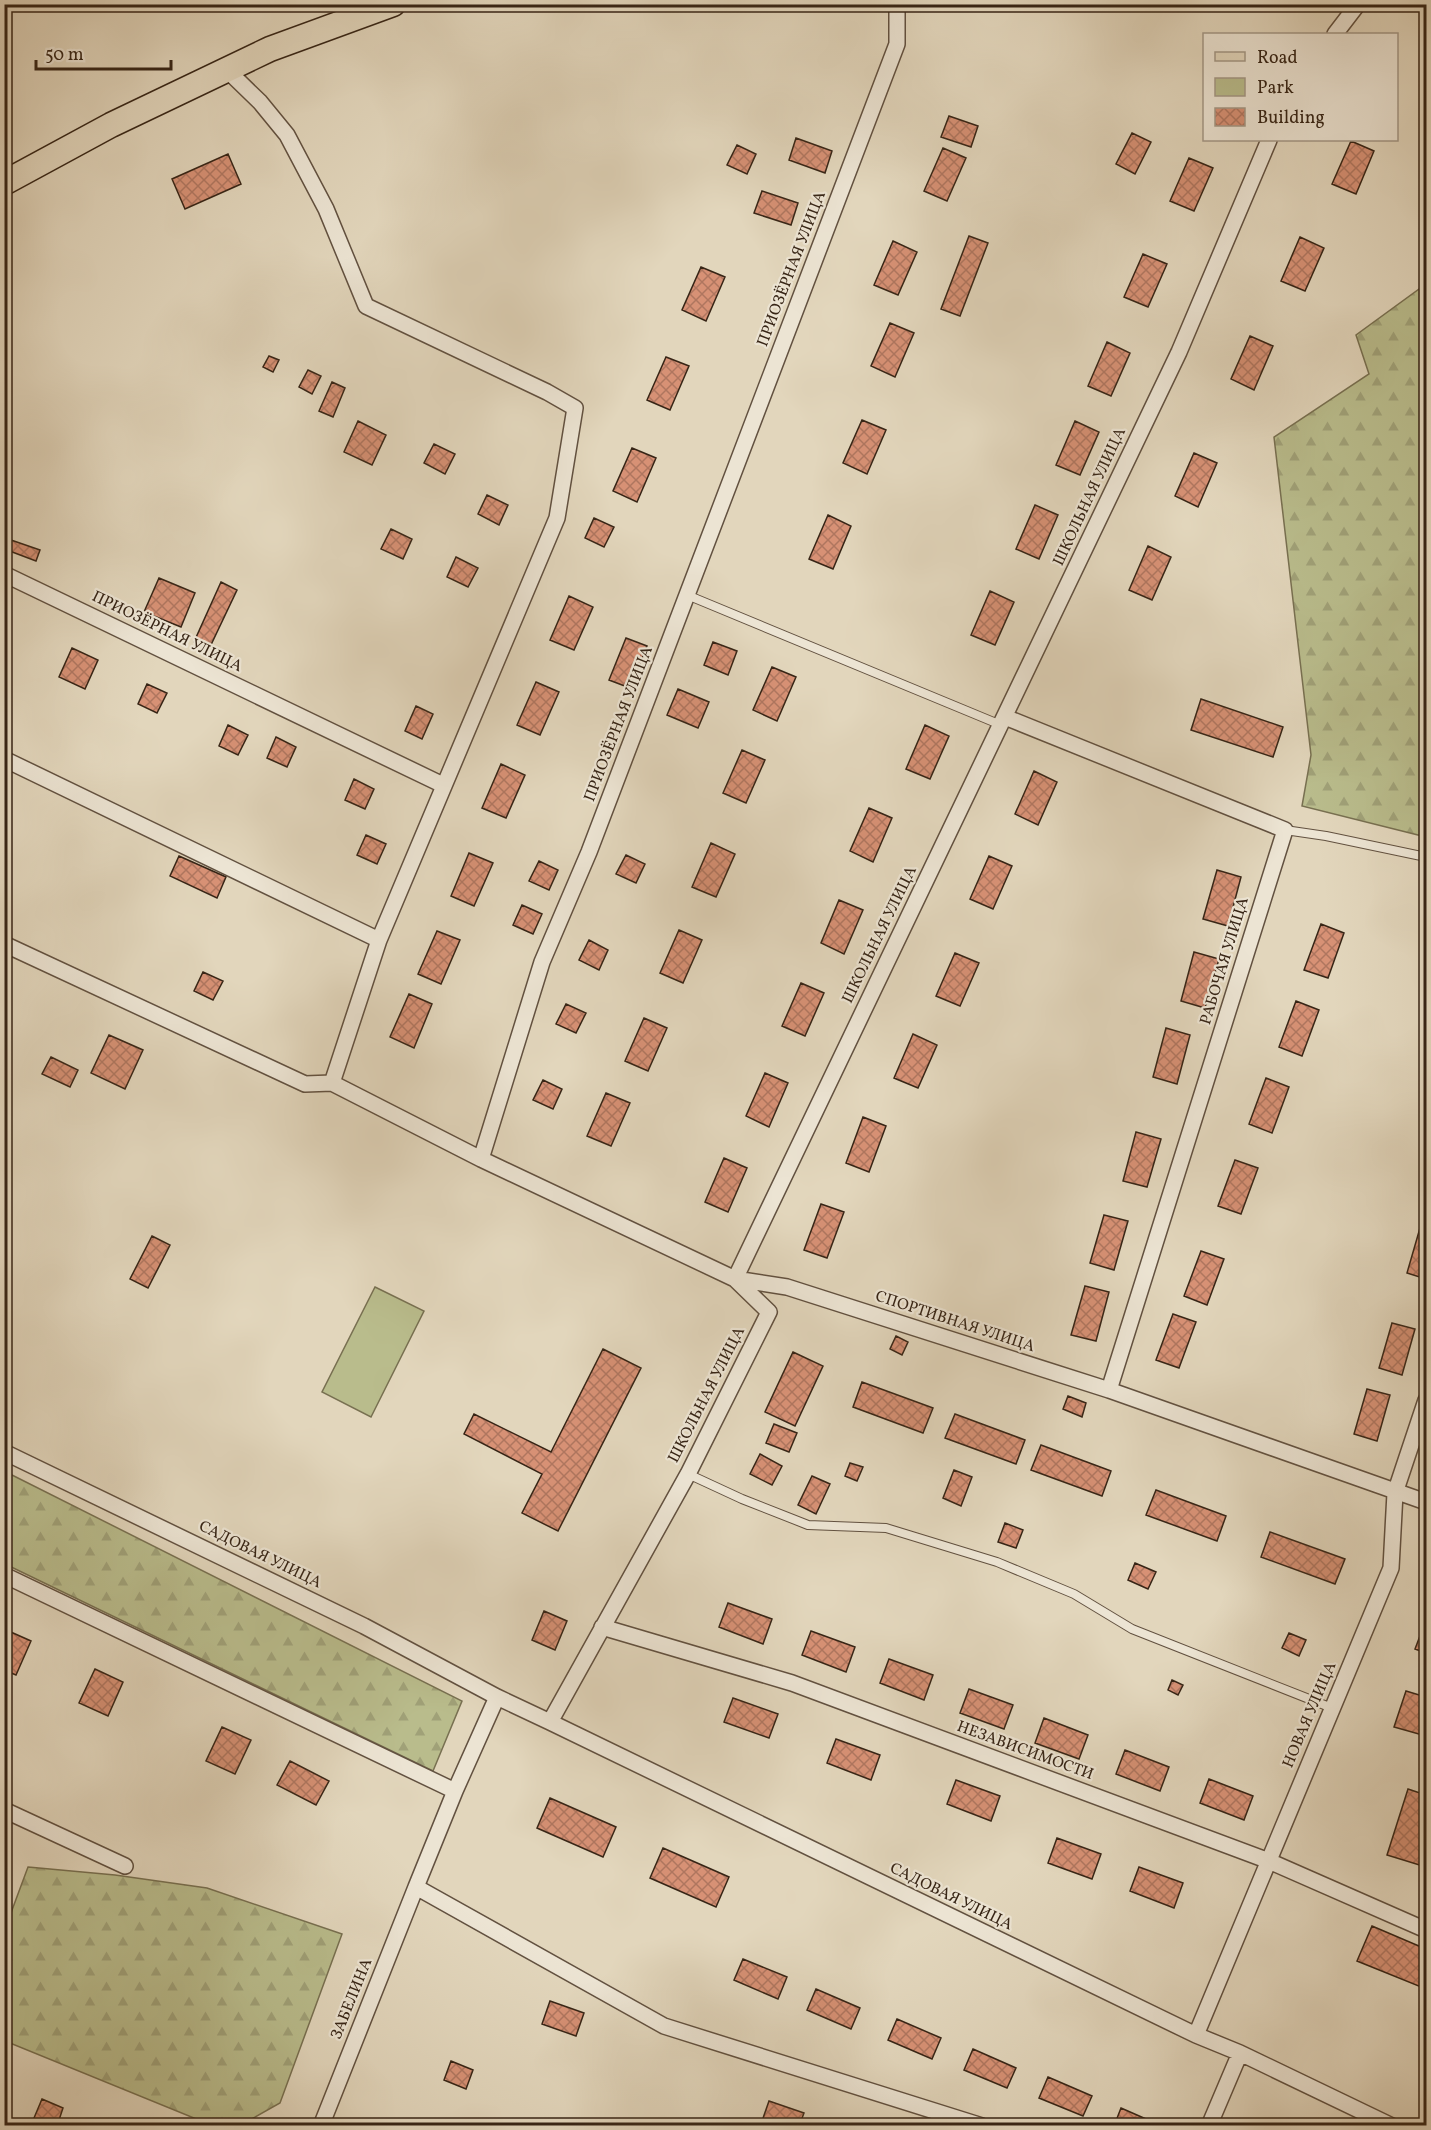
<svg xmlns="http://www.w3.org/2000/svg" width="1431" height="2130" viewBox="0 0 1431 2130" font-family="Vollkorn,serif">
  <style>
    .forest { fill: url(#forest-firs); stroke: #787051; stroke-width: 1.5 }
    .park { fill: #b9bc8c; stroke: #787051; stroke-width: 1.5 }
    .building { fill: url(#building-cross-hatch); stroke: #372516; stroke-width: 1.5 }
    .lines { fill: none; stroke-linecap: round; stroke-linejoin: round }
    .service-casing { stroke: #625140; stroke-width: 10 }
    .minor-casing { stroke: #625140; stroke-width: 18 }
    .primary-casing { stroke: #372516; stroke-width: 27 }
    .service { stroke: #ece4d3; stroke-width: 8 }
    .minor { stroke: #ece4d3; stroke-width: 15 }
    .primary { stroke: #e2d6bc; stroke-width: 24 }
    .labels { text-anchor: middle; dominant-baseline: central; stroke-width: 4.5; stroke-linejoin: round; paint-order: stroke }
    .street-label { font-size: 16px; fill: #372516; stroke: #ece4d3 }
  </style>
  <defs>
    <pattern id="forest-firs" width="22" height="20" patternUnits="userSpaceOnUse" patternTransform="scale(1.5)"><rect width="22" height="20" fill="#b9bc8c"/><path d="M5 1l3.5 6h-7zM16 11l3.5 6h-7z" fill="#a0a178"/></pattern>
    <pattern id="building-cross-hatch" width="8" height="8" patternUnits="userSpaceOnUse" patternTransform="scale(1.5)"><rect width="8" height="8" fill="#d79175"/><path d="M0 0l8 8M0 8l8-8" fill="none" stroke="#af765f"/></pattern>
  </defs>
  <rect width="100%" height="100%" fill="#e2d6bc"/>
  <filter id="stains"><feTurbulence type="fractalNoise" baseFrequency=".00333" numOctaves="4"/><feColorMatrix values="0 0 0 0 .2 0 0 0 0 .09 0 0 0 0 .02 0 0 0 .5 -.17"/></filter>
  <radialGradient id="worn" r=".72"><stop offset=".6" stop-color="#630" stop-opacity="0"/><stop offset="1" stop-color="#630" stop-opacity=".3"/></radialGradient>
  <path class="forest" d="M1426,284V837L1302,806L1311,755L1274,437L1369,374L1356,335Z
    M4,1471L462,1701L433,1771L5,1564Z
    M28,1867L115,1875L207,1888L342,1934L280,2103L241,2125H211L5,2041V1929Z"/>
  <path class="park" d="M375,1287L424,1311L371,1417L322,1392Z"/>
  <path class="building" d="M949,116L978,126L971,147L941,137Z
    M1132,133L1151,142L1135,174L1116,164Z
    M796,138L832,151L825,173L789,160Z
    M1351,141L1374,151L1356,194L1332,184Z
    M737,145L756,154L747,174L727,165Z
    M943,148L966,158L947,201L924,191Z
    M228,154L241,184L185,209L172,179Z
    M1189,158L1213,168L1194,211L1170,201Z
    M762,191L798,203L791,225L754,213Z
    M969,236L988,243L960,316L941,309Z
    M1300,237L1324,248L1305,291L1281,281Z
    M893,241L917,252L898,295L874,285Z
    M1143,254L1167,264L1148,307L1124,297Z
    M701,267L725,277L706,321L682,310Z
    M890,323L914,333L895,377L871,366Z
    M1250,336L1273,346L1254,390L1231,379Z
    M1107,342L1130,353L1111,396L1088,386Z
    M269,356L279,360L273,372L263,367Z
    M666,357L689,366L670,410L647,400Z
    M308,370L321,376L312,394L299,387Z
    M332,382L345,388L333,417L319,411Z
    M862,420L886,430L867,474L843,463Z
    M358,421L386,435L372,465L344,452Z
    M1075,421L1099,432L1080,475L1056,465Z
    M434,444L455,454L445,474L424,463Z
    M632,448L656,458L637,502L613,491Z
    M1194,453L1217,463L1198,507L1175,496Z
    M487,495L508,505L499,525L478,514Z
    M1035,505L1058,515L1039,559L1016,549Z
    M828,515L851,526L833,569L809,559Z
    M594,518L614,527L604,547L585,538Z
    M391,529L412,539L403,559L381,549Z
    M11,540L40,550L36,561L7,550Z
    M1148,546L1171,557L1152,600L1129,590Z
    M456,557L478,568L468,587L447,577Z
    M159,578L195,593L181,627L144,612Z
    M221,582L237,590L209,649L194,642Z
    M990,591L1014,602L995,645L971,635Z
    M569,596L593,607L574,650L550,640Z
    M626,638L647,646L630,688L609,680Z
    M713,642L737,651L728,675L704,665Z
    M72,648L98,660L85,689L59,677Z
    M772,667L796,677L777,721L753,710Z
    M536,682L559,692L540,735L517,725Z
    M147,684L167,693L157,713L138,704Z
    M678,689L709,702L698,728L667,715Z
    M1201,699L1283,727L1273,757L1191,730Z
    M416,706L433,714L422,739L405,731Z
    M228,725L248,735L238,755L219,746Z
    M925,725L949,736L930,779L906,769Z
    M276,737L296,747L287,767L267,758Z
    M742,750L765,760L746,803L723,793Z
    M501,764L525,775L506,818L482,808Z
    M1034,771L1057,782L1038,825L1015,814Z
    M354,779L374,789L365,809L345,800Z
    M869,808L892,818L873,862L850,851Z
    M366,835L386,844L377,864L357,855Z
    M711,843L735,854L716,897L692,887Z
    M469,853L493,863L474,906L451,896Z
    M626,855L645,864L636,883L616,874Z
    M179,856L226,877L217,898L170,876Z
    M989,856L1012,866L993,909L970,899Z
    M539,861L558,870L549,890L529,881Z
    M1217,870L1241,877L1228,926L1203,919Z
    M839,900L863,910L844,954L821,943Z
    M522,905L542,914L533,934L513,925Z
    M1321,924L1344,933L1328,978L1304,970Z
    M679,930L702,940L683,983L660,973Z
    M437,931L460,940L441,984L418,974Z
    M589,940L608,950L599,970L579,960Z
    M1194,952L1219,959L1205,1008L1181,1001Z
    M955,953L979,963L960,1006L936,996Z
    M203,972L223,981L213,1000L194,991Z
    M801,983L824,993L805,1036L782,1026Z
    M409,994L432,1004L414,1048L390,1037Z
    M1296,1001L1319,1010L1302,1056L1279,1047Z
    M566,1004L586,1013L576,1033L556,1024Z
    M644,1018L667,1028L648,1071L625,1061Z
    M1166,1028L1190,1035L1177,1084L1153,1077Z
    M913,1034L937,1045L918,1088L894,1078Z
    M109,1035L143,1050L125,1089L91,1073Z
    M51,1057L78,1070L70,1087L42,1074Z
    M765,1073L788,1083L769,1127L746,1116Z
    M1266,1078L1289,1087L1272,1133L1249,1124Z
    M543,1080L562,1089L553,1109L533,1100Z
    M606,1093L630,1103L611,1146L587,1136Z
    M863,1117L886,1126L869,1172L846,1163Z
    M1136,1132L1161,1139L1147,1187L1123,1181Z
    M724,1158L747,1168L728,1212L705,1202Z
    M1235,1160L1258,1168L1241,1214L1218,1206Z
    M821,1204L844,1212L827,1258L804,1250Z
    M1104,1215L1128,1221L1114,1270L1090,1263Z
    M1420,1228L1426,1230V1279L1407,1273Z
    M152,1236L170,1245L148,1288L130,1279Z
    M1201,1251L1224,1259L1207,1305L1184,1296Z
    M1085,1286L1109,1292L1096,1341L1071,1335Z
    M1173,1314L1196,1322L1179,1368L1156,1360Z
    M1392,1323L1415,1329L1402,1375L1379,1368Z
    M896,1336L908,1342L902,1355L890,1349Z
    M603,1349L641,1368L558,1531L522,1513L542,1474L464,1434L474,1414L551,1452Z
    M793,1352L823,1366L795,1426L765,1412Z
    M862,1382L933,1408L923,1433L853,1407Z
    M1367,1389L1390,1395L1377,1441L1354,1434Z
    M1068,1396L1086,1403L1082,1417L1063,1409Z
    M955,1414L1025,1440L1016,1464L945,1438Z
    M774,1424L797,1433L789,1452L766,1443Z
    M1041,1445L1111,1471L1102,1496L1031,1470Z
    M760,1454L782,1466L772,1485L750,1474Z
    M850,1463L863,1467L857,1481L845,1476Z
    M954,1470L972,1477L961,1506L943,1498Z
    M812,1476L830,1484L816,1514L798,1505Z
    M1156,1490L1226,1516L1217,1541L1146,1515Z
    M1005,1523L1023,1530L1016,1548L998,1542Z
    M1270,1532L1345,1559L1335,1584L1261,1557Z
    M1135,1563L1156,1572L1148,1589L1128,1580Z
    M728,1603L772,1619L763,1644L719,1627Z
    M544,1611L567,1621L555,1650L532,1640Z
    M1426,1620V1653L1415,1649Z
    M4,1629L31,1641L16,1675L4,1670Z
    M811,1631L855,1647L846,1672L802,1655Z
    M1289,1633L1306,1640L1299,1656L1282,1648Z
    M889,1659L933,1675L924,1700L880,1683Z
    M95,1669L123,1682L108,1716L79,1703Z
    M1172,1680L1183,1685L1178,1695L1168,1690Z
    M969,1689L1013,1705L1004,1729L960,1713Z
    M1406,1691L1426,1697V1736L1394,1727Z
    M733,1698L778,1714L769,1738L724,1722Z
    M1044,1718L1088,1735L1079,1759L1035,1743Z
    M222,1727L251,1740L235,1774L206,1761Z
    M836,1739L880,1755L871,1780L827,1763Z
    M1125,1750L1169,1767L1160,1791L1116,1774Z
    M290,1761L329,1781L316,1805L277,1785Z
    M1209,1779L1253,1796L1244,1820L1200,1803Z
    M956,1780L1000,1796L991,1821L947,1804Z
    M1408,1789L1426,1795V1867L1387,1855Z
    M550,1798L616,1827L603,1857L537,1828Z
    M1057,1838L1101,1854L1092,1879L1048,1863Z
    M663,1848L729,1877L716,1907L650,1878Z
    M1139,1867L1183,1883L1174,1908L1130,1891Z
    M1372,1926L1426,1949V1989L1357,1961Z
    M743,1959L787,1977L778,1999L734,1980Z
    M816,1989L860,2008L851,2029L807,2010Z
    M550,2001L584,2013L576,2036L542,2024Z
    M897,2019L941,2038L932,2059L888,2040Z
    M973,2049L1016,2068L1007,2088L964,2070Z
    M451,2061L473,2070L466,2089L444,2080Z
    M1048,2077L1092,2096L1083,2116L1039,2098Z
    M42,2099L63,2108L57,2126L34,2118Z
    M769,2101L804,2113L799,2126L761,2124Z
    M1121,2108L1162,2126H1114Z"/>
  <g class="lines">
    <defs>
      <path id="service" d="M687,595L1001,725
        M1285,830L1326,836L1426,857
        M688,1474L742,1499L808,1525L886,1528L997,1562L1074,1594L1132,1629L1332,1708"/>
      <path id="minor" d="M1335,34L1358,4
        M226,69L260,102L287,135L326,209L366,306L547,392L575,408L557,518L379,940L332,1083L481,1159L735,1279L787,1287L1109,1390L1426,1502
        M4,574L443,785
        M1005,717L1285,830L1109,1390
        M4,759L379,940
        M4,944L305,1084L332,1083
        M481,1159L542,962L589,852L897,44V4
        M4,1452L364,1626L497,1697L550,1722L1196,2035L1240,2053L1392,2126
        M4,1575L455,1791
        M602,1627L792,1683L1269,1861L1426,1930
        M497,1697L455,1791L416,1887L664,2026L982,2126
        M550,1722L688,1474L769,1312L735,1279L1179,352L1269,140
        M4,1810L125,1866
        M1196,2035L1391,1568L1395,1493L1426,1400
        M321,2126L416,1887
        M1209,2126L1240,2053"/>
      <path id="primary" d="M4,183L111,125L270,49L393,4"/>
    </defs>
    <use href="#service" class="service-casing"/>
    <use href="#minor" class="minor-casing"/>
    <use href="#primary" class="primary-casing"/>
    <use href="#service" class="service"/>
    <use href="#minor" class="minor"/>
    <use href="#primary" class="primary"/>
  </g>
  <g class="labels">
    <g class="street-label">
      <text transform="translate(792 269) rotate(-69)">ПРИОЗЁРНАЯ УЛИЦА</text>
      <text transform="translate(1090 497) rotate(-65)">ШКОЛЬНАЯ УЛИЦА</text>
      <text transform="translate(167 632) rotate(26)">ПРИОЗЁРНАЯ УЛИЦА</text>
      <text transform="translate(619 724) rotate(-69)">ПРИОЗЁРНАЯ УЛИЦА</text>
      <text transform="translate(880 935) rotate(-64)">ШКОЛЬНАЯ УЛИЦА</text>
      <text transform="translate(1225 961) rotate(-73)">РАБОЧАЯ УЛИЦА</text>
      <text transform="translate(955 1322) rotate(18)">СПОРТИВНАЯ УЛИЦА</text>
      <text transform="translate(707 1395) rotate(-63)">ШКОЛЬНАЯ УЛИЦА</text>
      <text transform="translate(260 1555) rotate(26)">САДОВАЯ УЛИЦА</text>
      <text transform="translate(1310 1715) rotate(-67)">НОВАЯ УЛИЦА</text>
      <text transform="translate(1025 1751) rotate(20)">НЕЗАВИСИМОСТИ</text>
      <text transform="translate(951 1897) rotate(26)">САДОВАЯ УЛИЦА</text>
      <text transform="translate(352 1999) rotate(-68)">ЗАБЕЛИНА</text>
    </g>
  </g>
  <rect width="1431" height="2130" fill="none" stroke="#e2d6bc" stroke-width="24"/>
  <rect x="6" y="6" width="1419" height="2118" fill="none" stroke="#372516" stroke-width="3"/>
  <rect x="12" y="12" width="1407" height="2106" fill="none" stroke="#372516" stroke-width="1.5"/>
  <rect x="1203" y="33" width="195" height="108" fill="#ece4d3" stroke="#a49887" stroke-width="1.5"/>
  <rect x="1215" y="52" width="30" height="9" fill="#e2d6bc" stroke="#a49887" stroke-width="1.5"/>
  <text x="1257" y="63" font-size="18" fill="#372516">Road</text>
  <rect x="1215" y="78" width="30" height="18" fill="#b9bc8c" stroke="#a49887" stroke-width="1.5"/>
  <text x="1257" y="93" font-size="18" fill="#372516">Park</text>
  <rect x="1215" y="108" width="30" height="18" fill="url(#building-cross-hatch)" stroke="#a49887" stroke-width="1.5"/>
  <text x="1257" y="123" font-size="18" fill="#372516">Building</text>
  <path d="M36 60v9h135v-9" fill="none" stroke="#372516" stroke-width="3"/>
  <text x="45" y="60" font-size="18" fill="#372516" stroke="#ece4d3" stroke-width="4.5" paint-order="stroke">50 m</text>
  <rect width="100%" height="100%" filter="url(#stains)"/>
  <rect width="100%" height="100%" fill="url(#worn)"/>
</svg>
